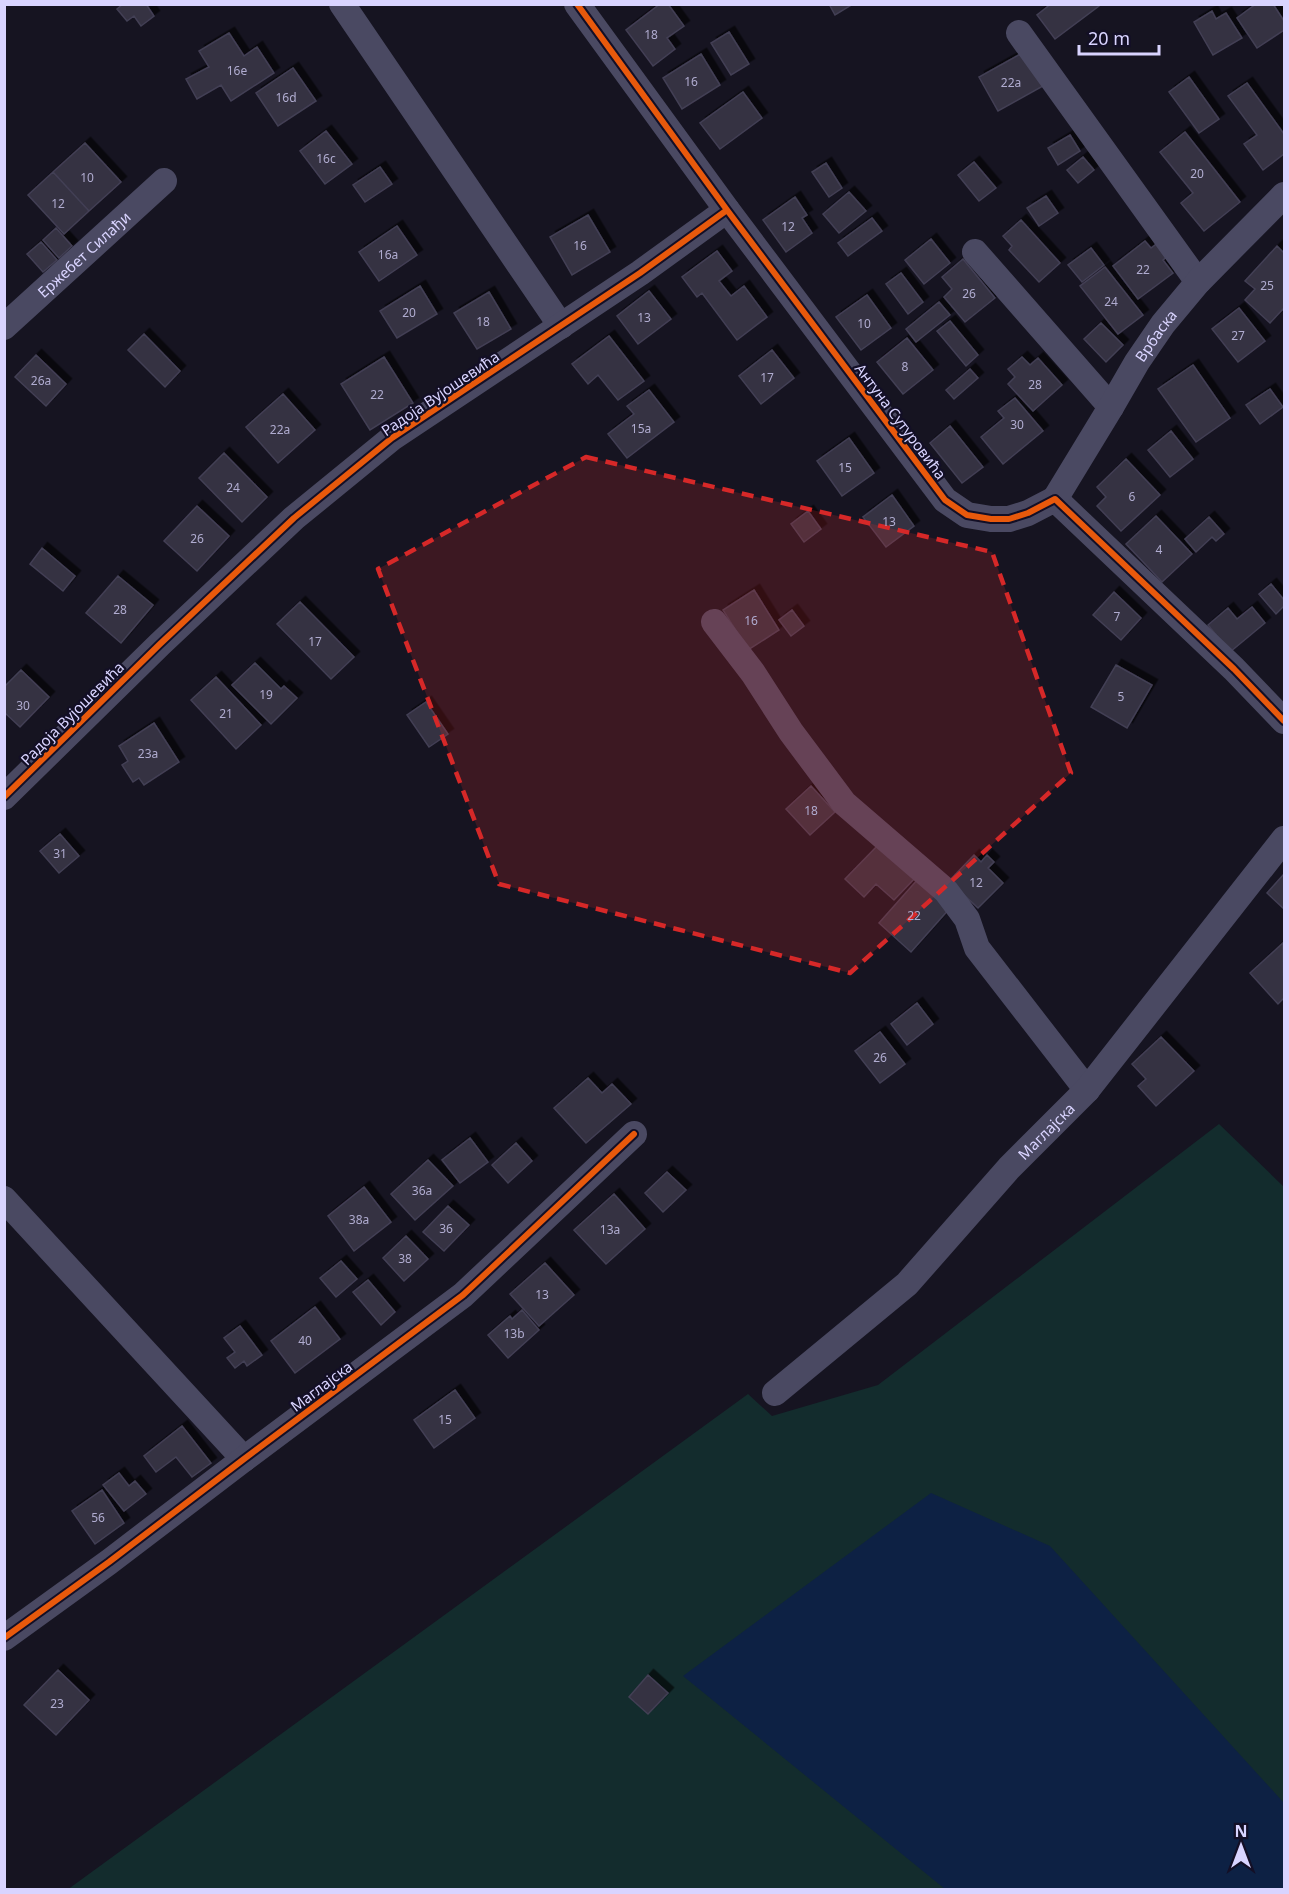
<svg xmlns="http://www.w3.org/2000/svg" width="1289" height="1894" viewBox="0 0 1289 1894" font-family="'Noto Sans',sans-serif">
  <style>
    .green { fill: #132c2d }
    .water { fill: #0d2144 }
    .building { fill: #343243; stroke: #433f54; stroke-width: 1.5; filter: url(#shadow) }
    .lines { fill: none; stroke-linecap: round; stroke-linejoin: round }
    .minor { stroke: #4a4962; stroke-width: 26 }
    .cycleway-casing { stroke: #130f26; stroke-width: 10 }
    .cycleway { stroke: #e8590c; stroke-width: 6 }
    .marked { fill: #d62828; fill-opacity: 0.2; stroke: #d62828; stroke-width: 4.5; stroke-dasharray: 12 8; stroke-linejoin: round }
    .labels { text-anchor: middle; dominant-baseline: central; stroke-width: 4.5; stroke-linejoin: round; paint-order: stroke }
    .number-label { font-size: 12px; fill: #b0acd0 }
    .street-label { font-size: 15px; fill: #d9d4ff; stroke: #130f26 }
  </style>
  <defs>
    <filter id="shadow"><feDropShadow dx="5.5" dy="-5.5" stdDeviation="0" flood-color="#0009"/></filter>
  </defs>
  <rect width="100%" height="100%" fill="#161421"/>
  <path class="green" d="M1219,1124L1284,1187V1889L67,1890L748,1394L772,1416L878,1385Z"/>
  <path class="water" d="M931,1493L1050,1546L1284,1803V1889H945L683,1676Z"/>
  <path class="building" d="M123,4H146L154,16L141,26L134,16L127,21L117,9Z
    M660,4H668L684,26L667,38L675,49L653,66L626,30Z
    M829,4H853L835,15Z
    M1051,4H1098L1099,6L1055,39L1037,15Z
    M1256,4H1273L1284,21V30L1257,48L1237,18Z
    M1212,11L1216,19L1226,13L1242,38L1213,55L1194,22Z
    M729,32L749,64L731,75L711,43Z
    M229,33L244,56L257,47L274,73L231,101L221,85L197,99L186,79L209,67L199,51Z
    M1024,52L1043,86L998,111L979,77Z
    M701,54L720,85L682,109L663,78Z
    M293,68L316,101L278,126L256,93Z
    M1189,77L1219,119L1199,133L1169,92Z
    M1247,83L1284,134V154L1263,170L1244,144L1257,135L1228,96Z
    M743,92L762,118L720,149L700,123Z
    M326,131L352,164L325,184L300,151Z
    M1185,132L1240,202L1204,231L1181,203L1193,193L1160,152Z
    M1070,135L1080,151L1058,165L1048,148Z
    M85,143L121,182L89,211L53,172Z
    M1083,157L1094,170L1078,183L1067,170Z
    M974,162L996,188L979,201L958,175Z
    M826,163L842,188L829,197L812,172Z
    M380,167L392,184L365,202L353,185Z
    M53,172L89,211L64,234L28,195Z
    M849,192L866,211L839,233L823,214Z
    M1046,196L1058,213L1039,226L1027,208Z
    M795,197L807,215L802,218L812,233L786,252L763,220Z
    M588,215L610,252L572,275L550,237Z
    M872,218L882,231L848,256L838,243Z
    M1021,220L1060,263L1039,282L1009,250L1012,246L1003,236Z
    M397,226L417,255L379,281L359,252Z
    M56,228L72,246L59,258L43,240Z
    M931,239L950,263L924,284L905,260Z
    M1145,241L1151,248L1159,242L1169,255L1163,260L1173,273L1138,299L1113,266Z
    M41,242L57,260L43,272L27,254Z
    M1277,246L1284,253V311L1283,309L1270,323L1245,300L1255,289L1245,281Z
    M1091,248L1104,265L1082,282L1068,265Z
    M717,251L732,271L719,281L731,296L744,286L767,317L737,340L702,293L697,297L682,277Z
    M963,259L995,298L965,322L944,297L952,289L942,277Z
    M1105,267L1143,315L1118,334L1080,286Z
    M901,273L923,302L908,314L886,284Z
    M420,286L437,314L397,338L380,311Z
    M649,291L671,319L638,344L617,316Z
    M489,292L511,329L477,349L454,313Z
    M867,295L891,328L861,350L836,317Z
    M939,302L950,315L916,342L906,329Z
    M1239,308L1265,341L1238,362L1212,329Z
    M950,321L978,355L966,366L937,331Z
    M1101,323L1123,345L1106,362L1084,339Z
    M144,334L180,371L165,387L128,350Z
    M609,336L644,381L618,400L598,375L588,384L572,364Z
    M907,338L933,370L903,394L877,362Z
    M772,350L794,378L761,404L739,376Z
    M36,355L66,384L46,406L15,377Z
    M384,357L413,403L370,430L341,384Z
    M1022,357L1030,365L1038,358L1062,385L1033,411L1008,384L1015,377L1008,369Z
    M1193,365L1230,418L1196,442L1158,389Z
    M970,369L978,378L954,399L946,390Z
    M1270,389L1283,407L1260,424L1246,405Z
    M649,390L674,422L627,458L608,434L634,414L627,406Z
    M283,394L315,430L278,463L246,427Z
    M1015,398L1043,431L1003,464L981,437L1004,418L998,411Z
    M950,426L983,467L962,483L930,443Z
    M1171,431L1193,459L1170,477L1148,450Z
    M849,438L874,473L842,496L817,461Z
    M224,453L267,497L242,522L199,478Z
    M1126,459L1160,495L1121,531L1097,506L1106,497L1097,487Z
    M892,495L914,526L886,547L863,517Z
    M197,506L229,536L197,571L164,541Z
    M808,511L821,529L804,542L791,524Z
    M1156,516L1192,554L1162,582L1126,544Z
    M1209,517L1224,534L1216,541L1212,537L1196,552L1185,539Z
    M42,548L75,576L63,591L30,564Z
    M118,576L153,605L121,643L86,613Z
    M1271,584L1284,600V606L1276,614L1259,594Z
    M754,590L779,630L748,650L723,610Z
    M1114,592L1141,618L1121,640L1093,615Z
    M300,602L354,657L331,679L277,624Z
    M1252,607L1265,623L1230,652L1208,625L1228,608L1237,619Z
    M792,610L804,626L791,636L779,620Z
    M255,663L281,689L284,686L297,698L271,724L232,685Z
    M1116,665L1152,685L1127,728L1091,707Z
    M21,670L49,697L20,727L4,712V687Z
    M216,677L261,725L236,749L191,700Z
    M426,702L448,734L429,747L407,715Z
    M154,723L179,762L144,785L139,778L133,782L122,765L128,761L119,746Z
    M811,786L835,812L810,835L786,809Z
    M60,834L79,856L59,873L40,851Z
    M881,842L917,876L894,900L876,884L864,897L845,879Z
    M974,855L981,862L987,855L994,862L988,868L1003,883L978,908L949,881Z
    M1284,874V909L1267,893Z
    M918,879L950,908L911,952L879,923Z
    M1283,943L1284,998L1278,1004L1250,973Z
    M917,1003L933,1024L907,1045L891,1024Z
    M880,1032L905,1064L880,1083L855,1051Z
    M1161,1037L1194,1071L1156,1106L1138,1086L1146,1079L1132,1064Z
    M588,1078L602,1093L612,1084L631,1104L586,1143L554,1108Z
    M470,1138L488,1162L460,1183L442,1160Z
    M516,1143L532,1161L508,1183L492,1165Z
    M428,1160L453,1186L415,1220L391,1194Z
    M667,1172L686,1190L663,1212L645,1193Z
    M364,1187L391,1222L354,1251L328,1216Z
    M614,1194L645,1229L606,1264L574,1230Z
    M448,1206L469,1225L444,1251L423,1232Z
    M406,1236L428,1259L404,1281L383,1258Z
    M341,1261L357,1279L336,1297L320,1278Z
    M545,1263L574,1295L539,1326L510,1294Z
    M368,1280L395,1312L381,1325L353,1292Z
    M315,1307L340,1339L295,1373L271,1341Z
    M522,1310L539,1330L508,1358L488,1335L510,1316L512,1319Z
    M240,1326L262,1355L247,1366L244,1361L235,1368L227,1358L235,1352L224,1338Z
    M455,1390L475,1418L434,1448L414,1420Z
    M182,1426L211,1463L192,1477L176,1457L156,1472L144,1456Z
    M119,1473L129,1486L135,1481L146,1494L124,1511L103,1485Z
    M102,1490L124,1523L95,1544L72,1511Z
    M58,1670L89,1700L56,1735L24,1705Z
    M648,1675L668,1693L648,1714L629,1697Z"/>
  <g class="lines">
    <g class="minor">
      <path d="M342,4L561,326"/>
      <path d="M577,4L727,210L945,500L967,515L991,519H1009L1028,513L1055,499L1234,669L1284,721"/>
      <path d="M1019,33L1198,282"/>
      <path d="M975,252L1111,407"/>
      <path id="s1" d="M4,327L164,181"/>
      <path id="s2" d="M1055,499L1111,407L1137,362L1163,324L1198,282L1284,195"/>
      <path d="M714,622L753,673L791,732L844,803L946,891L967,919L977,948L1087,1090"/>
      <path d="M4,797L160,644L294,518L392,438L640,273L727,210"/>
      <path d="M4,1199L244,1459"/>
      <path id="s3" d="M775,1393L907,1284L1009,1168L1087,1090L1284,839"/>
      <path d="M4,1638L109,1562L244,1459L463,1295L634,1134"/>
    </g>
    <defs>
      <path id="cycleway" d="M577,4L727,210L945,500L967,515L991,519H1009L1028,513L1055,499L1234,669L1284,721
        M4,797L160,644L294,518L392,438L640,273L727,210
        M4,1638L109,1562L244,1459L463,1295L634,1134"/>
    </defs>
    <use href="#cycleway" class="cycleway-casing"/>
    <use href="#cycleway" class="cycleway"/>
  </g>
  <path class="marked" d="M586,457L992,552L1071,773L850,973L499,884L378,569Z"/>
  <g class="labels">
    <g class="number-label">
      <text x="651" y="34">18</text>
      <text x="237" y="70">16e</text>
      <text x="691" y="81">16</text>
      <text x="1011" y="82">22a</text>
      <text x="286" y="97">16d</text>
      <text x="326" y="158">16c</text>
      <text x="1197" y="173">20</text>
      <text x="87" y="177">10</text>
      <text x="58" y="203">12</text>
      <text x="788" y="226">12</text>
      <text x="580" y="245">16</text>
      <text x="388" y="254">16a</text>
      <text x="1143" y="269">22</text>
      <text x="1267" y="285">25</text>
      <text x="969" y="293">26</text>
      <text x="1111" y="301">24</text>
      <text x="409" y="312">20</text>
      <text x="644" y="317">13</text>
      <text x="483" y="321">18</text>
      <text x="864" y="323">10</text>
      <text x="1238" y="335">27</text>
      <text x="905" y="366">8</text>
      <text x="767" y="377">17</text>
      <text x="41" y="380">26a</text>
      <text x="1035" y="384">28</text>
      <text x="377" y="394">22</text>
      <text x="1017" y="424">30</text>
      <text x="641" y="428">15a</text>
      <text x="280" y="429">22a</text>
      <text x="845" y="467">15</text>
      <text x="233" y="487">24</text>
      <text x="1132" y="496">6</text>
      <text x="889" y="521">13</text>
      <text x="197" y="538">26</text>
      <text x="1159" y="549">4</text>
      <text x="120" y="609">28</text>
      <text x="1117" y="616">7</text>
      <text x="751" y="620">16</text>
      <text x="315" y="641">17</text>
      <text x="266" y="694">19</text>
      <text x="1121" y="696">5</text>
      <text x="23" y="705">30</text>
      <text x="226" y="713">21</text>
      <text x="148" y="753">23a</text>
      <text x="811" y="810">18</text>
      <text x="60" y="853">31</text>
      <text x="976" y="882">12</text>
      <text x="914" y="915">22</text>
      <text x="880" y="1057">26</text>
      <text x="422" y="1190">36a</text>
      <text x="359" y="1219">38a</text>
      <text x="446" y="1228">36</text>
      <text x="610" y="1229">13a</text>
      <text x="405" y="1258">38</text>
      <text x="542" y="1294">13</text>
      <text x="514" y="1333">13b</text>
      <text x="305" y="1340">40</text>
      <text x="445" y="1419">15</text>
      <text x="98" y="1517">56</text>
      <text x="57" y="1703">23</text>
    </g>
    <g class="street-label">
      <text stroke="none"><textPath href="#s1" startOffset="108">Ержебет Силађи</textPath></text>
      <text stroke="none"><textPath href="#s2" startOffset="192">Врбаска</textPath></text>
      <text transform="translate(440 393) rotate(-34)">Радоја Вујошевића</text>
      <text transform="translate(901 421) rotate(53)">Антуна Сутуровића</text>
      <text transform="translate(72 713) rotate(-45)">Радоја Вујошевића</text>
      <text stroke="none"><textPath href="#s3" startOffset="378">Маглајска</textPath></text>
      <text transform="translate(321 1386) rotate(-37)">Маглајска</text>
    </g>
  </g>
  <rect width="1289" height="1894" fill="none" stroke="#d9d4ff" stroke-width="12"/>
  <g transform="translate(1241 1846)" stroke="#130f26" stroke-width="4.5" paint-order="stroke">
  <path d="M0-4.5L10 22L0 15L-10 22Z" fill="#d9d4ff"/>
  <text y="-9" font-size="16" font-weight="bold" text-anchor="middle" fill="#d9d4ff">N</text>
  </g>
  <path d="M1079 45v9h80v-9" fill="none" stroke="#d9d4ff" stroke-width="3"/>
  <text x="1088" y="45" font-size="18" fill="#d9d4ff" stroke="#130f26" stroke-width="4.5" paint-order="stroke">20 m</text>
</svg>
